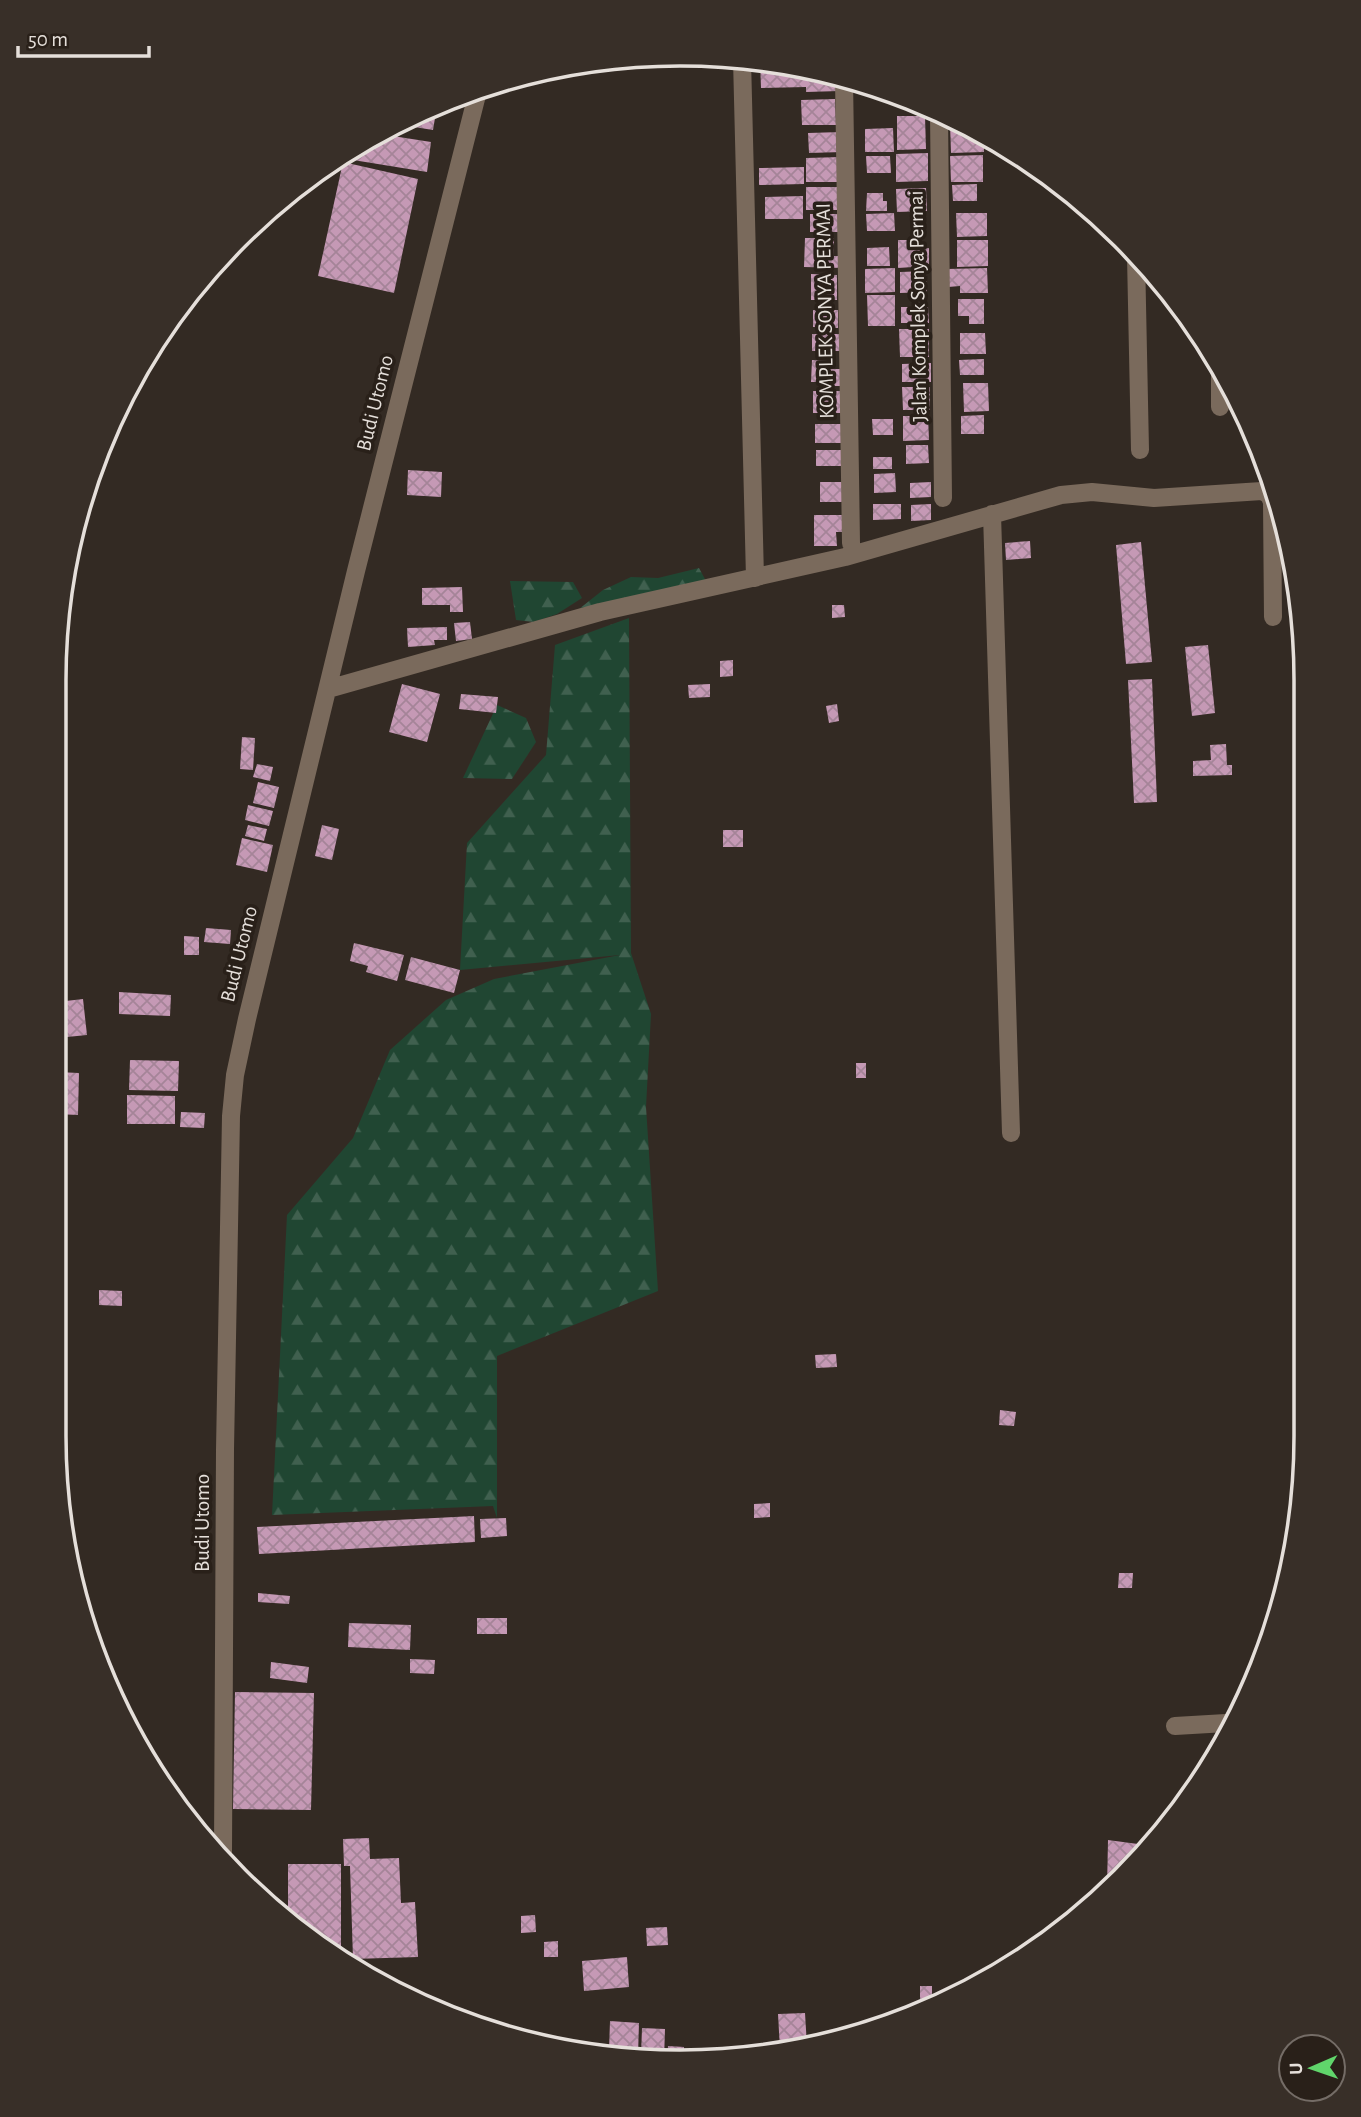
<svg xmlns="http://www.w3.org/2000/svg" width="1361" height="2117" viewBox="0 0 1361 2117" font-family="'Alegreya Sans',sans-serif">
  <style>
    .forest { fill: url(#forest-firs) }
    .building { fill: url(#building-cross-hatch) }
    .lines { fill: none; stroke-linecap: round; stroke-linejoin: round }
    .minor { stroke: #7a6a5c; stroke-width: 18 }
    .labels { text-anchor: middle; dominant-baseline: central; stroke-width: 7; stroke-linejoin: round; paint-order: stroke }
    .street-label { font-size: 21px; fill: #e5dfda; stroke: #292019 }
    .rim { fill: none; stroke: #e5dfda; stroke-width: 3.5 }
  </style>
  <defs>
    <pattern id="forest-firs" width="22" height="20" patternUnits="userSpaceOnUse" patternTransform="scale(1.75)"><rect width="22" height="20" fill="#204632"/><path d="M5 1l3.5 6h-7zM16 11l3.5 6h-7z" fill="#40604f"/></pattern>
    <pattern id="building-cross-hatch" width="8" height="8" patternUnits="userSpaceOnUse" patternTransform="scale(1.75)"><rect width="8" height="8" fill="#c599b5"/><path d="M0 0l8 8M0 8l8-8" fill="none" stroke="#a58498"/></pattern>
  </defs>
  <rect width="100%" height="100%" fill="#332a23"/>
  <path class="forest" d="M699,568L706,581L579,609L603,590L631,577L658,578Z
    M510,581L573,582L582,598L557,614L534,622L516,620Z
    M629,618L631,953L651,1014L646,1107L658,1291L497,1356V1518L493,1506L272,1515L287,1215L353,1138L390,1050L446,1000L494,979L620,955L460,970L467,843L546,755L555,645Z
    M497,705L526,718L536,742L512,779L463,778Z"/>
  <path class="building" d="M760,60L839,78L840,91L806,92V87L761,88Z
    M835,99L836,125H802L801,100Z
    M437,106L433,130L395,124L403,119Z
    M897,116H925L926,149L897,150Z
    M950,124H963L984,134V152L951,153Z
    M893,128L894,152H865V129Z
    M841,132L842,152L809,153L808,133Z
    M380,134L431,142L427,172L353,160L355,149Z
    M928,153V181L896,182V154Z
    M983,155V182H951L950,156Z
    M866,156H890L891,173H867Z
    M841,157V182H806V158Z
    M343,162L418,179L394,293L318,276Z
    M804,167V184L759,185V168Z
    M977,184V201H953L952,185Z
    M806,187H840V210H806Z
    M926,188L927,211L897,212L896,189Z
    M867,193H883V201H887V211H866Z
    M803,196V219H765V197Z
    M894,213L895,231H867L866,214Z
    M956,213H987V236L957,237Z
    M810,214H838V232H810Z
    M805,238H834V256H843V268L804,267Z
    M898,240H916V249L929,248V266L898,268Z
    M957,240H988V266L957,267Z
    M889,247L890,266H867V248Z
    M895,268V292L865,293V269Z
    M987,268L988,293H960V286L948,287L947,269Z
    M927,271V292L900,293V272Z
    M811,274L837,275V300H811Z
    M867,295H895V326H868Z
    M958,299H984V324H969V316H958Z
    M901,307H928L929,323H901Z
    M813,310H838V328L813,327Z
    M899,329H929V357H900Z
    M960,333H985L986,354H960Z
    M812,334H842V351H812Z
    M984,359V375H960L959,360Z
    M812,360L827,361V369H840L841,386H819V382H811Z
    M931,363V382H902V364Z
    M963,383H988L989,411L964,412Z
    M902,387H930V410H903Z
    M813,391H841V413H813Z
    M984,415V434H961V416Z
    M903,416H928L929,440L903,441Z
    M872,419H893V435H873Z
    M815,424H847V443H815Z
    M906,445H928L929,463L906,464Z
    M816,450H841V466H816Z
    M873,457H892V469H873Z
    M408,470L442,472L441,497L407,495Z
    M895,473L896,492L874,493V474Z
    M820,482H845V502H820Z
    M931,482V497L910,498V483Z
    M873,504H901V519L873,520Z
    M931,504V520L911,521V505Z
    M814,515H845V532H836L837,546H814Z
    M1030,541L1031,558L1006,560L1005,543Z
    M1141,542L1152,662L1126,664L1116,545Z
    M462,587L463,612H450V605H422V588Z
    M832,605H844L845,617L832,618Z
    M1301,615L1305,640V723H1301L1300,616Z
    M470,622L472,639L456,641L454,623Z
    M447,627V640H434L435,645L408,647L407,628Z
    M1208,645L1215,713L1192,716L1185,647Z
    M733,660V676L720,677V661Z
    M1152,679L1157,802L1134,803L1128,680Z
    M402,684L440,694L427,742L389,732Z
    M710,684V697L689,698L688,685Z
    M461,694L498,697L496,713L459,709Z
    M837,704L839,721L829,723L826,706Z
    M242,737L255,738L253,770L240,769Z
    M1226,744L1227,765H1232V775L1193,776V761L1211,760L1210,745Z
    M257,764L273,767L270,781L253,777Z
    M258,782L279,787L274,808L253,803Z
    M248,805L273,811L269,826L245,820Z
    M248,825L267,829L264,841L245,836Z
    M322,825L339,829L332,860L315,856Z
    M723,830H743V847H723Z
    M242,838L273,845L267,872L236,865Z
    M206,928L231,930L230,944L204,942Z
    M184,936L199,937V955H184Z
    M354,943L404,955L397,981L366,972L368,966L350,961Z
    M411,957L460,970L454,993L405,980Z
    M119,992L171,995L170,1016L119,1014Z
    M83,999L87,1035L57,1038V1002Z
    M130,1060L179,1061L178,1091L129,1090Z
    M856,1063H866V1078H856Z
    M57,1072L79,1073L78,1115L56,1114Z
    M127,1095L175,1096V1124H127Z
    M181,1112L205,1113L204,1128L180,1127Z
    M99,1290L122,1291V1306L99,1305Z
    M836,1354L837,1367L816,1368L815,1355Z
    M1000,1410L1016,1412L1014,1426L999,1425Z
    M770,1503V1517L754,1518V1504Z
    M474,1516L475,1542L259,1554L257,1527Z
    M506,1518L507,1536L481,1538L480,1519Z
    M1119,1573H1133L1132,1588H1118Z
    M258,1593L290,1596L289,1604L258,1602Z
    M477,1618H507V1634H477Z
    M349,1623L411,1625L410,1650L348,1647Z
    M410,1659L435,1660L434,1674L410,1673Z
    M271,1662L309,1667L307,1683L270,1678Z
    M235,1692L314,1693L311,1810L233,1809Z
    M369,1838L370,1859L399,1858L401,1903L415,1902L418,1957L353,1959L350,1866H344L343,1839Z
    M1108,1840L1153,1846L1107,1888Z
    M288,1864H341V1956L300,1934L288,1921Z
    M535,1915L536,1932L521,1933V1916Z
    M667,1927L668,1945L647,1946L646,1928Z
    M558,1941V1957H544V1942Z
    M627,1957L629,1987L584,1991L582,1961Z
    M920,1986H932V2001L920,2006Z
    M805,2013L807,2046L780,2050L778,2014Z
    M610,2021L639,2023L638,2056L609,2051Z
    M642,2028L665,2029L664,2060L641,2056Z
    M668,2046L684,2047V2062L667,2061Z"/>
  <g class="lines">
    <path class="minor" d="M742,59L755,578
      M844,79L851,543
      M939,113L943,498
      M1136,256L1140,450
      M1220,367V407
      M992,514L1011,1133
      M328,689L600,612L845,557L1061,495L1092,492L1154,498L1262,491L1269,495L1272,502L1273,617
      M1175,1726L1226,1723L1229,1725
      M223,1852L225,1450L231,1116L235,1075L247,1019L356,571L478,91"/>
  </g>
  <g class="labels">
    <g class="street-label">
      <text transform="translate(918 306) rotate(-91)">Jalan Komplek Sonya Permai</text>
      <text transform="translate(825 311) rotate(-91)">KOMPLEK SONYA PERMAI</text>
      <text transform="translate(375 403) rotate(-76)">Budi Utomo</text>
      <text transform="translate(239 954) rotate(-76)">Budi Utomo</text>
      <text transform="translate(202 1523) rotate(-90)">Budi Utomo</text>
    </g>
  </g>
  <path d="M0 0H1361V2117H0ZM680 66H680A614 614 0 0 1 1294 680V1436A614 614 0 0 1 680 2050H680A614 614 0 0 1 66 1436V680A614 614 0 0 1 680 66Z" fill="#382f28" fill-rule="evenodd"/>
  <path class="rim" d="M680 66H680A614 614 0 0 1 1294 680V1436A614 614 0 0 1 680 2050H680A614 614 0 0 1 66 1436V680A614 614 0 0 1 680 66Z"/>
  <g transform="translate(1312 2068) rotate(268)"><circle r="33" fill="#292019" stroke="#746c66" stroke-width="2"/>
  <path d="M0-5L12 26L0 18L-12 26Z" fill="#60d56b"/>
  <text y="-10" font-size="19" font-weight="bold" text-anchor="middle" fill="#e5dfda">U</text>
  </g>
  <path d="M18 46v10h131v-10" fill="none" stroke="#e5dfda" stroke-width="3.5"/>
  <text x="28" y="46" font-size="21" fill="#e5dfda" stroke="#292019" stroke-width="5" paint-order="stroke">50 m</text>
</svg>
